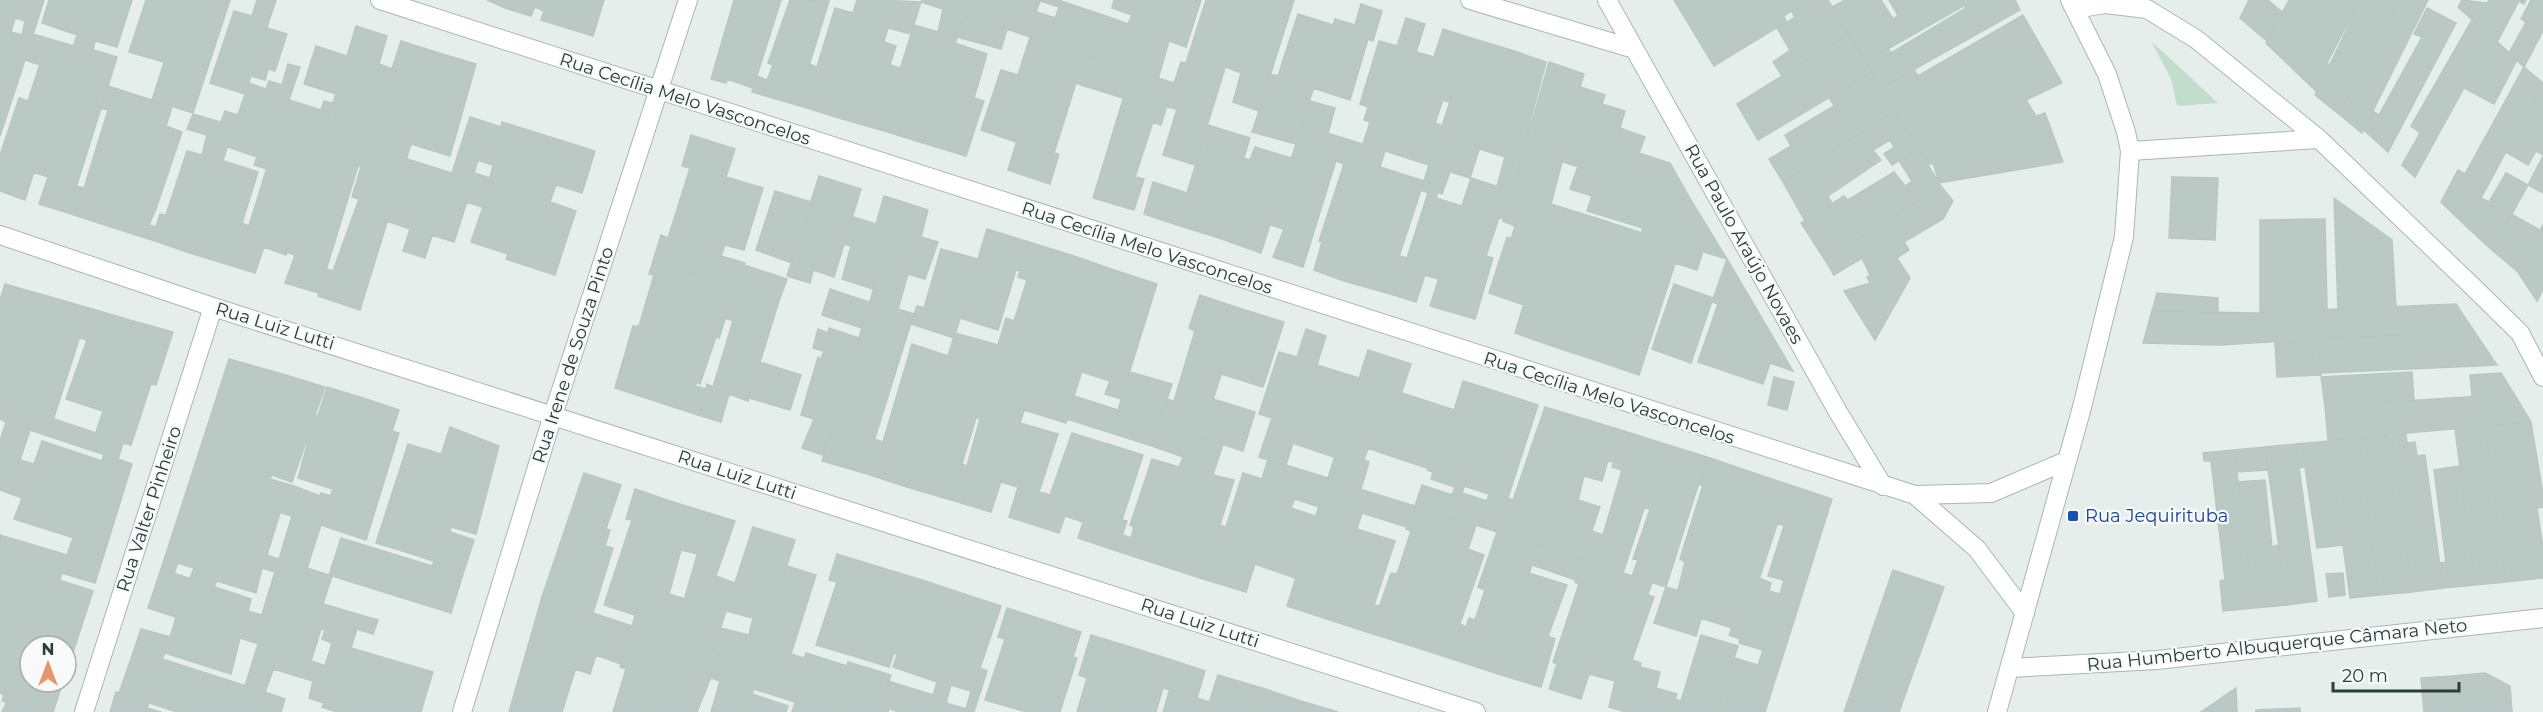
<svg xmlns="http://www.w3.org/2000/svg" width="2543" height="712" viewBox="0 0 2543 712" font-family="Montserrat,sans-serif">
  <style>
    .green { fill: #c1ddcb }
    .building { fill: #bbc9c5; stroke: #b9c7c3; stroke-width: 1.5; fill-rule: evenodd }
    .lines { fill: none; stroke-linecap: round; stroke-linejoin: round }
    .minor-casing { stroke: #a9b6b3; stroke-width: 20 }
    .minor { stroke: #fff; stroke-width: 18 }
    .transit-dot { fill: #1a4fb4; stroke: #f7faf9; stroke-width: 2 }
    .labels { text-anchor: middle; dominant-baseline: central; stroke-width: 4.5; stroke-linejoin: round; paint-order: stroke }
    .street-label { font-size: 18px; fill: #263f3b; stroke: #f7faf9 }
    .transit-label { font-size: 18px; fill: #164399; stroke: #f7faf9; text-anchor: start }
  </style>
  <rect width="100%" height="100%" fill="#e6eeeb"/>
  <path class="green" d="M2151,41L2218,103L2177,106L2171,79Z"/>
  <path class="building" d="M0,0H44L25,60L0,52ZM15,18L25,21L22,35L11,32Z
    M49,0H88L77,35L42,23Z
    M88,0H132L117,47L95,41L93,50L117,57L108,86L65,73Z
    M146,0H184L164,62L129,52Z
    M184,0H230L193,113L152,100Z
    M257,0H276L245,94L210,83L234,11L252,16Z
    M487,0H507L505,8Z
    M507,0H604L593,36L541,20L544,11L535,7L531,16L505,8Z
    M734,0H781L753,88L727,79L726,83L711,79Z
    M790,0L829,1L797,105L752,92L757,76L767,80L773,65L768,63Z
    M857,0H877L839,118L797,105L809,64L817,67L835,8L853,13Z
    M877,0L921,2L911,34L888,28L884,42L896,46L890,65L900,68L881,130L839,118Z
    M922,0H969L964,16L921,2Z
    M969,0H1016L1007,29L964,16Z
    M1016,0H1061L1059,7L1040,1L1036,12L1056,18L1047,43L1007,29Z
    M1114,0H1154L1132,70L1090,57L1103,15L1128,24L1132,15L1112,8Z
    M1154,0H1201L1186,47L1169,41L1158,79L1132,70Z
    M1206,0H1246L1216,97L1174,83L1181,62L1186,63Z
    M1246,0H1294L1259,111L1233,102L1241,73L1226,67Z
    M1674,0H1736L1691,28Z
    M1737,0H1782L1790,12L1784,16L1786,22L1714,66L1691,28Z
    M1784,0H1824L1795,17Z
    M1824,0H1828L1849,34L1782,76L1773,62L1790,50L1777,28Z
    M1845,0H1881L1893,19L1898,15L1889,0H1974L1865,62L1832,7Z
    M1974,0H2015L2020,10L1881,88L1865,62L1888,48L1891,53L1966,8L1964,6Z
    M2249,0H2268L2283,13L2267,41L2240,18Z
    M2289,0H2323L2291,67L2266,43Z
    M2323,0H2360L2327,63L2330,65L2317,92L2291,67Z
    M2361,0H2401L2339,114L2315,95Z
    M2401,0H2428L2362,133L2339,114Z
    M2462,0L2487,3L2476,23L2458,7Z
    M2489,0H2526L2524,4L2519,1L2497,42L2476,23Z
    M2531,0H2543V31L2524,67L2509,53L2526,22L2521,19Z
    M1061,1L1103,15L1090,57L1047,43Z
    M1361,4L1382,11L1373,41L1368,39L1350,100L1313,88L1335,19L1355,25Z
    M2427,8L2456,23L2388,152L2364,130L2374,112L2379,115L2422,37L2414,34Z
    M943,9L964,16L923,143L881,130L914,25L938,32Z
    M1298,14L1333,25L1302,125L1259,111L1270,74L1278,76Z
    M2023,15L2062,83L2026,100L2036,116L1924,160L1881,88L1914,70L1918,76Z
    M964,16L1007,29L1001,49L957,37Z
    M1406,18L1425,24L1385,151L1363,144L1370,122L1364,120L1368,107L1360,104L1379,41L1397,46Z
    M2472,20L2492,37L2415,177L2402,165L2420,133L2411,126Z
    M356,26L387,36L379,64L387,67L358,166L318,153Z
    M267,28L287,34L275,71L268,69L265,80L251,76Z
    M1443,29L1471,38L1449,102L1443,100L1435,123L1442,126L1429,165L1385,151L1416,52L1434,57Z
    M33,34L74,46L65,73L25,60Z
    M1849,34L1872,72L1758,140L1737,104Z
    M1030,37L1047,43L1016,142L981,130L1001,70L1018,75Z
    M2492,37L2517,60L2494,104L2464,88Z
    M1471,38L1511,50L1470,178L1429,165Z
    M401,41L439,53L400,180L358,166L387,67L392,69Z
    M955,43L987,54L974,98L984,101L966,156L923,143Z
    M1047,43L1090,57L1081,85L1076,83L1054,153L1059,154L1050,184L1008,170Z
    M316,46L347,56L336,94L304,84Z
    M1511,50L1546,62L1512,191L1497,186L1505,157L1480,149Z
    M0,52L25,60L0,136Z
    M439,53L476,64L450,156L411,144Z
    M1090,57L1132,70L1123,98L1081,85Z
    M1549,62L1584,74L1580,87L1605,95L1602,104L1625,111L1620,128L1645,137L1639,153L1670,163L1692,202L1524,150Z
    M40,64L65,73L25,200L0,191V155L19,98L28,101Z
    M288,64L300,67L276,139L234,126L249,83L266,89L269,81L282,85Z
    M2524,67L2543,83L2466,226L2441,202L2458,170L2465,174Z
    M1132,70L1174,83L1161,125L1153,122L1135,177L1144,179L1134,210L1093,198Z
    M1872,72L1895,111L1783,182L1769,159L1791,146L1785,135L1834,106L1829,97Z
    M65,73L108,86L68,213L39,204L48,177L33,172Z
    M1174,83L1216,97L1195,165L1163,155L1177,109L1167,107Z
    M2543,83V155L2536,151L2528,165L2506,152Z
    M108,86L152,100L111,227L68,213L76,186L84,188L108,110L100,108Z
    M152,100L172,107L166,126L182,132L156,209L149,225L156,227L152,240L111,227Z
    M289,100L321,110L324,101L332,103L318,153L276,139Z
    M1310,101L1335,108L1328,133L1302,125Z
    M225,111L238,115L234,126L221,122Z
    M1259,111L1302,125L1296,144L1252,132Z
    M1895,111L1918,149L1892,165L1884,154L1894,147L1890,140L1873,150L1881,160L1828,196L1832,203L1805,221L1783,182Z
    M2045,113L2063,162L1939,183L1933,163L1928,165L1924,160Z
    M193,114L234,126L193,254L152,240L160,214L166,215L187,151L202,155L207,135L187,129Z
    M470,117L501,127L502,122L595,151L582,193L458,154Z
    M1208,125L1250,138L1219,238L1177,225Z
    M1302,125L1343,138L1303,267L1273,257L1284,229L1270,225Z
    M234,126L276,139L267,169L254,165L257,157L228,147Z
    M691,135L735,149L695,274L653,261L661,235L668,238L690,168L682,166Z
    M1343,138L1385,151L1344,281L1314,270L1322,242L1319,241L1344,164L1336,161Z
    M276,139L318,153L286,255L264,247L255,273L236,267Z
    M1255,147L1291,158L1261,253L1219,238L1244,158L1250,160Z
    M1918,149L1941,186L1825,260L1801,223L1844,196L1848,200L1894,172L1905,186L1912,181L1899,161Z
    M1524,150L1562,162L1551,204L1512,191Z
    M318,153L358,166L319,293L285,283L295,255L287,252Z
    M458,154L478,160L474,173L490,178L493,165L556,185L550,202L576,211L568,235L445,195Z
    M2543,156V193L2528,185Z
    M407,159L452,173L445,195L400,180Z
    M224,161L258,172L242,223L249,226L236,267L193,254Z
    M1429,165L1450,172L1442,194L1438,192L1436,198L1462,206L1438,279L1425,275L1416,302L1387,293L1399,256L1407,258L1428,193L1421,190Z
    M1578,166L1692,202L1727,259L1641,233L1643,228L1587,211L1592,196L1570,189Z
    M361,167L400,180L360,310L318,296L327,269L333,271L359,199L352,197Z
    M1380,167L1424,181L1387,293L1344,281Z
    M2506,173L2528,185L2492,250L2466,226L2481,198L2489,202Z
    M819,176L861,189L834,277L813,270L810,283L787,276Z
    M726,177L763,188L744,250L725,245L721,256L745,263L737,287L695,274Z
    M2172,177L2218,178L2215,240L2169,238Z
    M1471,178L1512,191L1504,219L1499,218L1486,256L1493,258L1475,319L1430,306Z
    M400,180L445,195L425,258L403,251L410,229L387,221Z
    M1153,182L1187,193L1177,225L1144,214Z
    M1941,186L1953,201L1943,219L1904,242L1909,250L1897,258L1910,278L1875,340L1844,291L1870,283L1867,277L1870,275L1862,258L1834,275L1825,260Z
    M775,191L811,202L792,263L756,250Z
    M1512,191L1554,205L1524,305L1489,293L1507,237L1511,239L1515,226L1503,221Z
    M445,195L467,202L454,242L432,235Z
    M884,196L900,201L873,289L842,279L851,246L844,244L853,217L876,224Z
    M2334,198L2392,240L2396,307L2338,310Z
    M900,201L928,210L921,237L938,242L925,279L908,274L898,309L914,314L905,342L862,328Z
    M1554,205L1596,218L1555,347L1515,333Z
    M483,207L568,235L555,275L506,259L508,254L471,242Z
    M2511,214L2540,230L2517,271L2492,250Z
    M1596,218L1639,232L1598,361L1555,347Z
    M2325,219L2327,310L2260,312V220Z
    M2543,225V290L2537,301L2517,271Z
    M987,229L1029,242L1020,271L1016,270L998,330L960,318Z
    M1639,232L1681,245L1639,375L1598,361Z
    M1029,242L1074,256L1033,383L991,369L1006,318L1014,321L1027,280L1018,277Z
    M1681,245L1703,251L1697,270L1675,263Z
    M941,249L978,259L954,338L911,324L917,306L924,308Z
    M1074,256L1114,270L1074,396L1033,383Z
    M1727,259L1793,371L1770,363L1763,384L1698,362L1718,304L1712,302Z
    M653,261L695,274L655,401L615,388L633,326H639L654,275L649,274Z
    M744,265L787,279L779,301L737,287Z
    M1114,270L1157,284L1121,399L1105,394L1110,381L1082,372Z
    M695,274L737,288L728,319H725L719,338L716,337L700,384L697,382L695,386L706,389L698,415L655,401Z
    M5,284L47,296L6,422L0,419V300Z
    M1674,284L1713,298L1691,363L1652,349Z
    M737,288L779,301L748,401L729,394L721,422L698,415L707,384L713,387L733,321L728,319Z
    M830,289L869,302L862,328L822,315Z
    M2157,293L2218,298V313L2152,311Z
    M1200,295L1242,309L1201,437L1159,424L1166,399L1174,401L1195,331L1189,328Z
    M47,296L89,308L48,436L6,422Z
    M2456,304L2474,331L2317,339L2314,310Z
    M89,308L133,321L103,411L66,399L87,340L80,338Z
    M1242,309L1284,322L1263,387L1221,374Z
    M2314,310L2317,339L2220,345L2143,343L2152,311L2256,313Z
    M133,321L173,332L156,385L151,384L131,445L123,443L118,459L90,450Z
    M829,328L859,338L823,455L802,448L814,419L801,415L818,357L821,359L824,351L813,348L818,329L828,333Z
    M862,328L905,342L864,473L822,461Z
    M1306,329L1326,336L1286,465L1259,457L1272,418L1259,414L1279,352L1297,357Z
    M2474,331L2497,365L2321,373L2318,340Z
    M955,333L998,345L991,369L948,356Z
    M2318,340L2321,375L2277,377L2275,343Z
    M912,344L948,356L907,487L864,473L874,439L883,442Z
    M1368,350L1411,364L1382,453L1368,448L1364,460L1369,462L1361,489L1328,478Z
    M948,356L991,369L951,500L907,487Z
    M229,359L279,373L238,499L189,483Z
    M760,362L801,375L790,410L749,398Z
    M1317,365L1359,378L1334,457L1292,443Z
    M991,369L1033,383L991,512L951,500L962,464L967,466L980,419L976,417Z
    M1130,372L1172,384L1159,424L1118,410Z
    M2412,372L2414,401L2325,406L2321,377Z
    M279,373L325,387L292,482L272,475L270,479L291,485L282,513L238,499Z
    M2501,373L2514,394L2472,396L2470,375Z
    M1774,377L1794,382L1787,410L1768,405Z
    M1463,381L1495,391L1454,518L1415,506L1422,485L1452,495L1455,487L1431,479L1433,472L1427,470L1448,408L1454,410Z
    M1033,383L1074,396L1066,423L1024,410Z
    M327,387L363,398L333,489L298,478L315,415L318,416Z
    M1495,391L1538,405L1497,532L1454,518L1462,493L1487,501L1489,494L1464,486Z
    M1402,393L1448,408L1427,468L1382,453Z
    M2514,394L2531,422L2328,440L2325,406Z
    M1074,396L1118,410L1111,433L1067,419Z
    M363,398L399,410L392,431L399,433L366,540L321,525Z
    M1213,399L1255,412L1243,451L1201,437Z
    M1545,407L1578,417L1538,545L1497,532L1508,498L1513,500Z
    M1118,410L1159,424L1152,446L1111,433Z
    M1578,417L1624,431L1614,462L1608,461L1602,481L1584,476L1578,500L1600,507L1582,559L1538,545Z
    M54,419L96,433L90,450L48,436Z
    M6,422L30,430L20,460L34,464L42,441L102,461L104,454L132,464L119,506L0,467V441Z
    M2531,422L2543,494V507L2537,508L2543,548V578L2506,582L2485,426Z
    M1020,423L1058,434L1039,492L1044,493L1034,525L1009,517L1018,487L1001,482Z
    M1159,424L1201,438L1160,565L1117,551L1123,535L1131,538L1134,527L1130,525L1152,459L1179,467L1183,457L1152,446Z
    M2485,426L2506,582L2475,585L2455,429Z
    M450,427L499,446L476,534L451,527L450,532L474,540L464,571L409,553Z
    M1624,431L1665,444L1623,573L1582,559L1592,531L1603,535L1622,470L1612,467Z
    M1072,433L1107,444L1083,522L1065,516L1059,533L1034,525L1044,493L1050,495Z
    M2406,434L2407,443L2415,442L2417,456L2425,455L2443,588L2412,592L2392,436Z
    M2392,436L2412,592L2379,595L2359,438Z
    M1201,438L1223,444L1213,475L1234,480L1203,579L1160,565Z
    M2359,438L2379,595L2350,598L2329,441Z
    M2329,441L2343,545L2317,548L2305,467L2299,468L2296,444Z
    M408,444L441,454L409,553L376,543Z
    M1108,444L1143,455L1122,520L1127,521L1117,551L1078,538Z
    M1665,444L1707,457L1666,587L1632,576L1638,560L1633,559L1650,509L1644,508Z
    M2296,444L2317,601L2287,605L2265,447Z
    M2265,447L2268,470L2236,472L2234,450Z
    M2234,450L2254,608L2223,611L2220,581L2225,580L2211,461H2204L2203,453Z
    M1707,457L1748,471L1707,599L1678,590L1685,562L1680,559L1703,485H1699Z
    M1268,459L1286,465L1246,592L1203,579L1220,525L1226,527L1243,473L1262,479Z
    M1286,465L1328,478L1319,507L1295,499L1291,508L1315,516L1295,578L1255,564Z
    M2459,466L2475,585L2443,588L2440,563L2446,562L2434,470Z
    M0,467L119,506L106,548L14,519L22,498L0,490Z
    M1748,471L1790,485L1748,613L1707,599Z
    M584,473L621,485L606,529L610,530L605,546L613,548L593,613L542,597Z
    M1328,478L1369,492L1327,619L1287,606Z
    M2265,480L2272,547L2278,545L2287,605L2254,608L2238,482Z
    M189,483L280,513L267,555L175,526Z
    M291,485L320,496L321,493L331,496L321,525L282,513Z
    M1790,485L1832,499L1792,627L1748,613L1759,578L1771,583L1769,591L1780,594L1784,580L1768,576L1784,526L1777,523Z
    M635,489L670,501L635,615L604,605L632,520L626,519Z
    M1369,492L1415,506L1407,527L1362,513Z
    M670,501L709,513L698,554L681,550L669,594L685,599L673,639L632,626Z
    M1415,506L1454,519L1412,646L1370,633L1391,573L1397,574L1411,531L1406,529Z
    M709,513L735,521L716,576L735,583L713,652L673,639Z
    M292,516L321,525L307,568L279,559Z
    M1454,519L1476,525L1468,549L1484,555L1460,624L1466,627L1455,660L1412,646Z
    M175,526L307,568L293,610L266,601L275,572L262,568L256,593L217,581L215,585L190,578L194,568L178,563L174,573L161,569Z
    M753,527L795,540L755,665L713,652L720,628L749,635L753,618L726,611Z
    M1357,529L1395,541L1374,605L1379,606L1370,633L1327,619Z
    M1497,532L1538,545L1498,674L1455,660L1469,618L1475,620L1485,590L1478,587Z
    M0,535L67,555L73,538L106,548L95,583L62,573L60,580L0,561Z
    M341,538L432,566L434,562L464,571L451,613L329,575Z
    M1538,545L1582,559L1576,580L1532,565Z
    M837,554L876,566L850,655L816,645L837,582L829,580Z
    M1582,559L1622,573L1581,699L1549,689L1557,664L1553,662L1579,584L1575,582Z
    M0,561L93,591L79,634L0,608Z
    M787,566L816,575L791,654L804,658L797,679L755,665Z
    M876,566L922,580L897,654L894,653L889,667L850,655Z
    M307,568L332,576L323,604L378,620L373,634L293,610Z
    M161,569L251,599L248,611L262,615L266,601L293,610L280,651L148,608Z
    M1893,570L1944,587L1899,712H1844Z
    M1529,573L1567,585L1548,636L1555,639L1541,687L1498,674Z
    M1622,573L1652,582L1648,595L1654,597L1632,660L1641,663L1626,712L1609,707L1615,681L1589,674Z
    M2343,573L2345,595L2329,597L2326,574Z
    M922,580L964,594L937,682L893,667Z
    M1666,587L1707,599L1696,636L1654,623Z
    M964,594L1001,606L980,668L987,671L974,712H928ZM951,685L971,691L966,709L946,703Z
    M542,597L593,613L562,712H509Z
    M1707,599L1748,613L1740,639L1729,635L1732,628L1701,618Z
    M0,608L79,634L66,674V646H30V662L0,653Z
    M1007,608L1050,622L1020,710L985,700L1005,639L998,637Z
    M293,610L357,629L351,648L433,672L425,698L325,666L332,643L322,639L325,630L321,629L311,661L280,651Z
    M593,613L632,626L621,664L596,655L590,674L575,669Z
    M1748,613L1792,627L1766,709L1765,712H1717L1734,658L1758,665L1763,650L1739,643Z
    M176,618L240,638L231,674L165,653L162,659L134,650L141,629L170,637Z
    M1050,622L1081,632L1073,657L1077,658L1060,712H1027L1020,710Z
    M632,626L673,639L652,712H613L626,669L620,667Z
    M1091,635L1134,648L1115,712H1077L1087,678L1079,675Z
    M1701,635L1738,646L1716,712H1671L1675,699L1681,701Z
    M673,639L720,654L697,712H652Z
    M258,644L280,651L265,692L245,686Z
    M1134,648L1178,662L1170,690L1163,688L1156,712H1115Z
    M134,650L265,692L259,712H177L119,693Z
    M280,651L425,698L421,712H337L322,707L324,703L309,698L313,681L273,669Z
    M0,653L30,662V682H63L53,712H38L2,701L4,695L0,693Z
    M806,653L847,666L839,692L797,679Z
    M720,654L760,667L747,712H711L720,681L711,678Z
    M848,662L891,675L880,706L839,692Z
    M1178,662L1205,671L1197,698L1209,702L1206,712H1163Z
    M760,667L802,681L795,702L754,689Z
    M1640,667L1660,672L1656,688L1677,694L1671,712H1626Z
    M2485,673L2510,686L2512,712H2455L2453,676Z
    M1218,675L1262,688L1255,712H1206Z
    M2453,676L2455,712H2424L2421,678Z
    M802,681L843,694L837,712H792Z
    M888,681L933,695L928,712H899L880,706Z
    M1262,688L1304,702L1301,712H1255Z
    M2236,688L2237,712H2201Z
    M116,692L149,703L147,708L161,712H110Z
    M265,692L285,699L281,712H259Z
    M752,694L788,706L786,712H747Z
    M843,694L889,709L888,712H837Z
    M7,702L38,712H2Z
    M1304,702L1338,712H1301Z
    M2300,708V712H2256V710Z"/>
  <g class="lines">
    <defs>
      <path id="minor" d="M380,0L1915,495L1991,493L2066,461
        M1470,0L1634,49
        M1607,0L1838,412L1883,486
        M2075,9L2105,4L2147,9L2196,39L2319,139L2470,284L2520,333L2543,377
        M2130,151L2319,139
        M0,235L213,307L1476,712
        M1915,495L1977,549L2025,613
        M2010,668L2157,660L2543,618
        M84,712L213,307
        M462,712L553,415L688,0
        M1997,712L2081,411L2124,237L2130,151L2126,132L2107,74L2070,0"/>
    </defs>
    <use href="#minor" class="minor-casing"/>
    <use href="#minor" class="minor"/>
  </g>
  <rect class="transit-dot" x="2067" y="510" width="12" height="12" rx="3"/>
  <g class="labels">
    <g class="street-label">
      <text transform="translate(685 99) rotate(18)">Rua Cecília Melo Vasconcelos</text>
      <text transform="translate(1744 244) rotate(61)">Rua Paulo Araújo Novaes</text>
      <text transform="translate(1147 248) rotate(18)">Rua Cecília Melo Vasconcelos</text>
      <text transform="translate(275 326) rotate(17)">Rua Luiz Lutti</text>
      <text transform="translate(573 355) rotate(-72)">Rua Irene de Souza Pinto</text>
      <text transform="translate(1609 398) rotate(18)">Rua Cecília Melo Vasconcelos</text>
      <text transform="translate(737 475) rotate(18)">Rua Luiz Lutti</text>
      <text transform="translate(149 509) rotate(-72)">Rua Valter Pinheiro</text>
      <text transform="translate(1200 623) rotate(18)">Rua Luiz Lutti</text>
      <text transform="translate(2277 645) rotate(-6)">Rua Humberto Albuquerque Câmara Neto</text>
    </g>
    <g class="transit-label">
      <text x="2085" y="516">Rua Jequirituba</text>
    </g>
  </g>
  <g transform="translate(48 664)"><circle r="28" fill="#f7faf9" stroke="#a3afad" stroke-width="1.5"/>
  <path d="M0-4.5L10 22L0 15L-10 22Z" fill="#e99569"/>
  <text y="-9" font-size="16" font-weight="bold" text-anchor="middle" fill="#263f3b">N</text>
  </g>
  <path d="M2333 682v9h126v-9" fill="none" stroke="#263f3b" stroke-width="3"/>
  <text x="2342" y="682" font-size="18" fill="#263f3b" stroke="#f7faf9" stroke-width="4.5" paint-order="stroke">20 m</text>
</svg>
